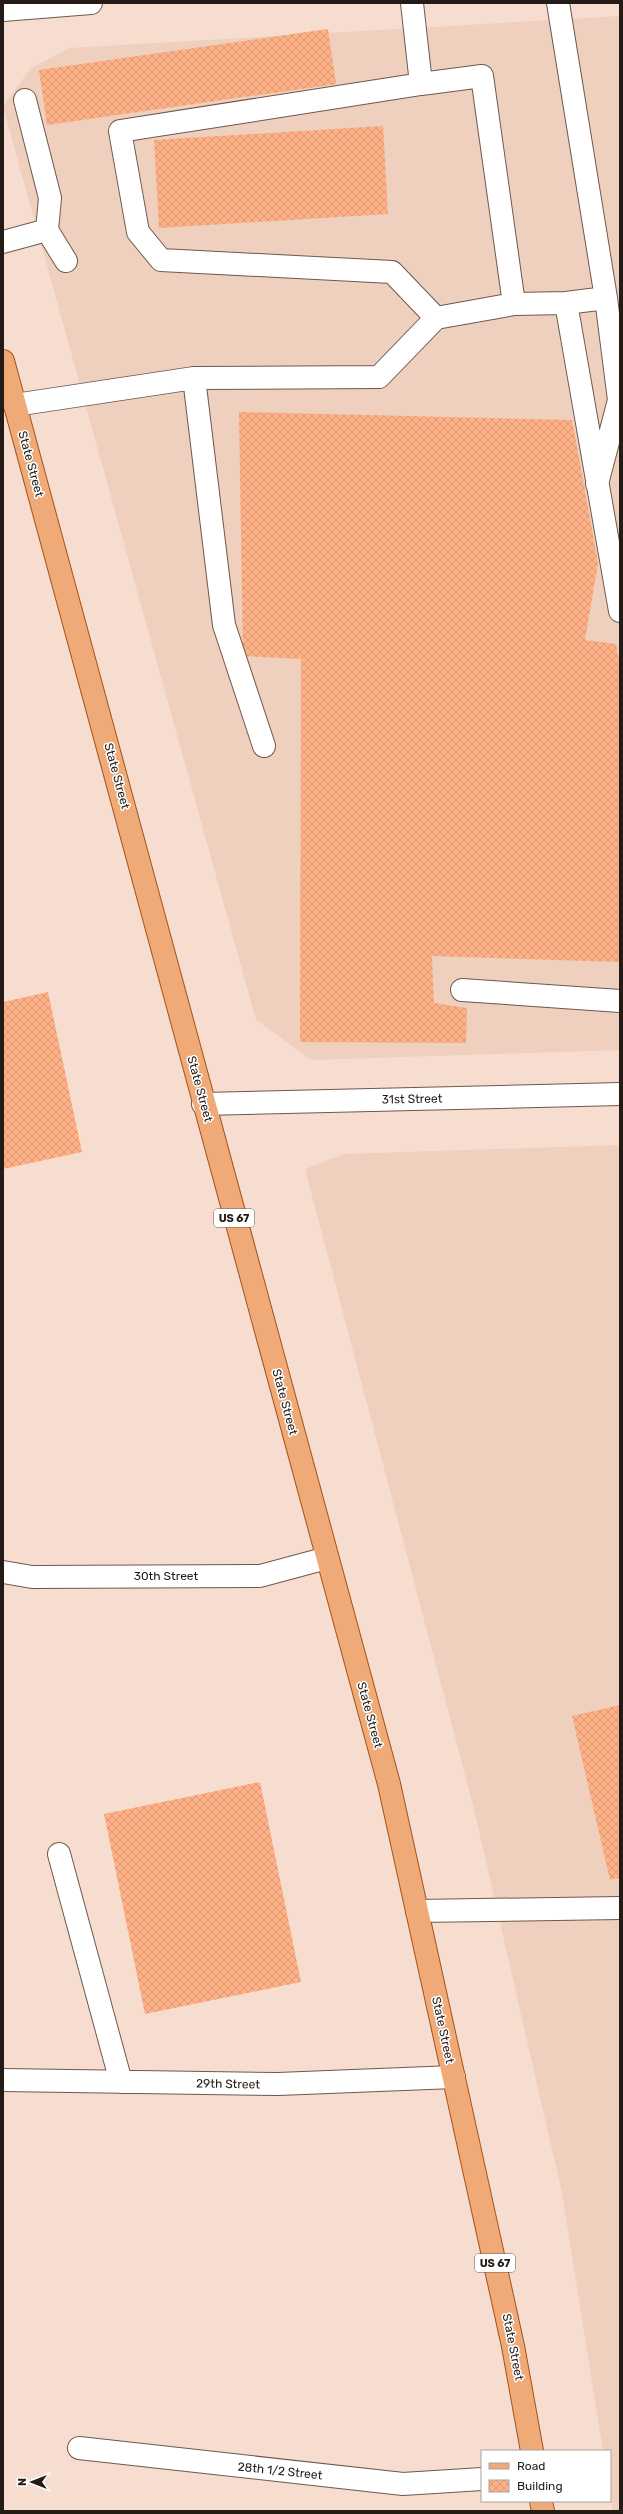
<svg xmlns="http://www.w3.org/2000/svg" width="623" height="2514" viewBox="0 0 623 2514" font-family="Rubik,sans-serif">
  <style>
    .built { fill: #efcfbd }
    .building { fill: url(#building-cross-hatch) }
    .lines { fill: none; stroke-linecap: round; stroke-linejoin: round }
    .minor-casing { stroke: #6e584d; stroke-width: 24 }
    .major-casing { stroke: #a2531a; stroke-width: 24 }
    .minor { stroke: #fff; stroke-width: 22 }
    .major { stroke: #f0aa77; stroke-width: 22 }
    .labels { text-anchor: middle; dominant-baseline: central; stroke-width: 3; stroke-linejoin: round; paint-order: stroke }
    .shield { fill: #fff; stroke: #665f5c; stroke-width: 1 }
    .shield-label { font-size: 11px; font-weight: bold; fill: #241b16 }
    .street-label { font-size: 12px; fill: #241b16; stroke: #fff }
  </style>
  <defs>
    <pattern id="building-cross-hatch" width="8" height="8" patternUnits="userSpaceOnUse"><rect width="8" height="8" fill="#feb186"/><path d="M0 0l8 8M0 8l8-8" fill="none" stroke="#da9873"/></pattern>
  </defs>
  <rect width="100%" height="100%" fill="#f7ddd0"/>
  <path class="built" d="M620,16V1050L312,1060L256,1020L3,107L30,69L69,48Z
    M620,1145V2511H613L610,2494V2451H603L562,2193L473,1805L305,1169L344,1154Z"/>
  <path class="building" d="M328,29L336,84L47,125L39,70Z
    M383,126L388,214L159,228L154,140Z
    M239,412L572,420L598,563L585,640L616,644L620,665V962L432,956L434,1003L467,1008L466,1043L300,1042L301,659L243,656Z
    M48,992L82,1152L3,1169V1002Z
    M620,1705V1878L610,1880L572,1716Z
    M260,1782L301,1982L145,2014L104,1814Z"/>
  <g class="lines">
    <defs>
      <path id="minor" d="M412,3L421,84L482,76L514,304
        M558,3L606,298L619,400L597,484
        M3,10L91,3
        M421,84L120,131L138,232L161,260L392,272L436,318
        M47,230L66,261
        M3,242L47,230L50,198L25,100
        M606,298L566,303L620,611
        M194,378L224,625L264,746
        M15,405L194,378L379,377L436,318L514,304L566,303
        M462,990L620,1001
        M203,1104L620,1094
        M3,1572L32,1577L260,1576L327,1558
        M59,1854L121,2082
        M417,1911L620,1908
        M3,2080L278,2084L454,2077
        M79,2448L403,2484L482,2479"/>
      <path id="major" d="M3,361L389,1784L513,2346L532,2451
        M541,2501L543,2511"/>
    </defs>
    <use href="#minor" class="minor-casing"/>
    <use href="#major" class="major-casing"/>
    <use href="#minor" class="minor"/>
    <use href="#major" class="major"/>
  </g>
  <g class="labels">
    <g class="shield">
      <rect x="214" y="1209" width="40" height="18" rx="3"/>
      <rect x="475" y="2254" width="40" height="18" rx="3"/>
    </g>
    <g class="shield-label">
      <text x="234" y="1218">US 67</text>
      <text x="495" y="2263">US 67</text>
    </g>
    <g class="street-label">
      <text transform="translate(31 464) rotate(75)">State Street</text>
      <text transform="translate(117 776) rotate(75)">State Street</text>
      <text transform="translate(200 1089) rotate(75)">State Street</text>
      <text transform="translate(412 1099) rotate(-1)">31st Street</text>
      <text transform="translate(285 1402) rotate(75)">State Street</text>
      <text x="166" y="1576">30th Street</text>
      <text transform="translate(370 1715) rotate(75)">State Street</text>
      <text transform="translate(443 2030) rotate(78)">State Street</text>
      <text transform="translate(228 2084) rotate(1)">29th Street</text>
      <text transform="translate(513 2347) rotate(79)">State Street</text>
      <text transform="translate(280 2471) rotate(6)">28th 1/2 Street</text>
    </g>
  </g>
  <rect width="623" height="2514" fill="none" stroke="#241b16" stroke-width="8"/>
  <rect x="481" y="2450" width="130" height="52" fill="#ffffff" stroke="#a7a4a2"/>
  <rect x="489" y="2463" width="20" height="6" fill="#f0aa77" stroke="#a7a4a2"/>
  <text x="517" y="2470" font-size="12" fill="#241b16">Road</text>
  <rect x="489" y="2480" width="20" height="12" fill="url(#building-cross-hatch)" stroke="#a7a4a2"/>
  <text x="517" y="2490" font-size="12" fill="#241b16">Building</text>
  <g transform="translate(32 2482) rotate(270)" stroke="#ffffff" stroke-width="3" paint-order="stroke">
  <path d="M0-3L7 15L0 10L-7 15Z" fill="#241b16"/>
  <text y="-6" font-size="11" font-weight="bold" text-anchor="middle" fill="#241b16">N</text>
  </g>
</svg>
